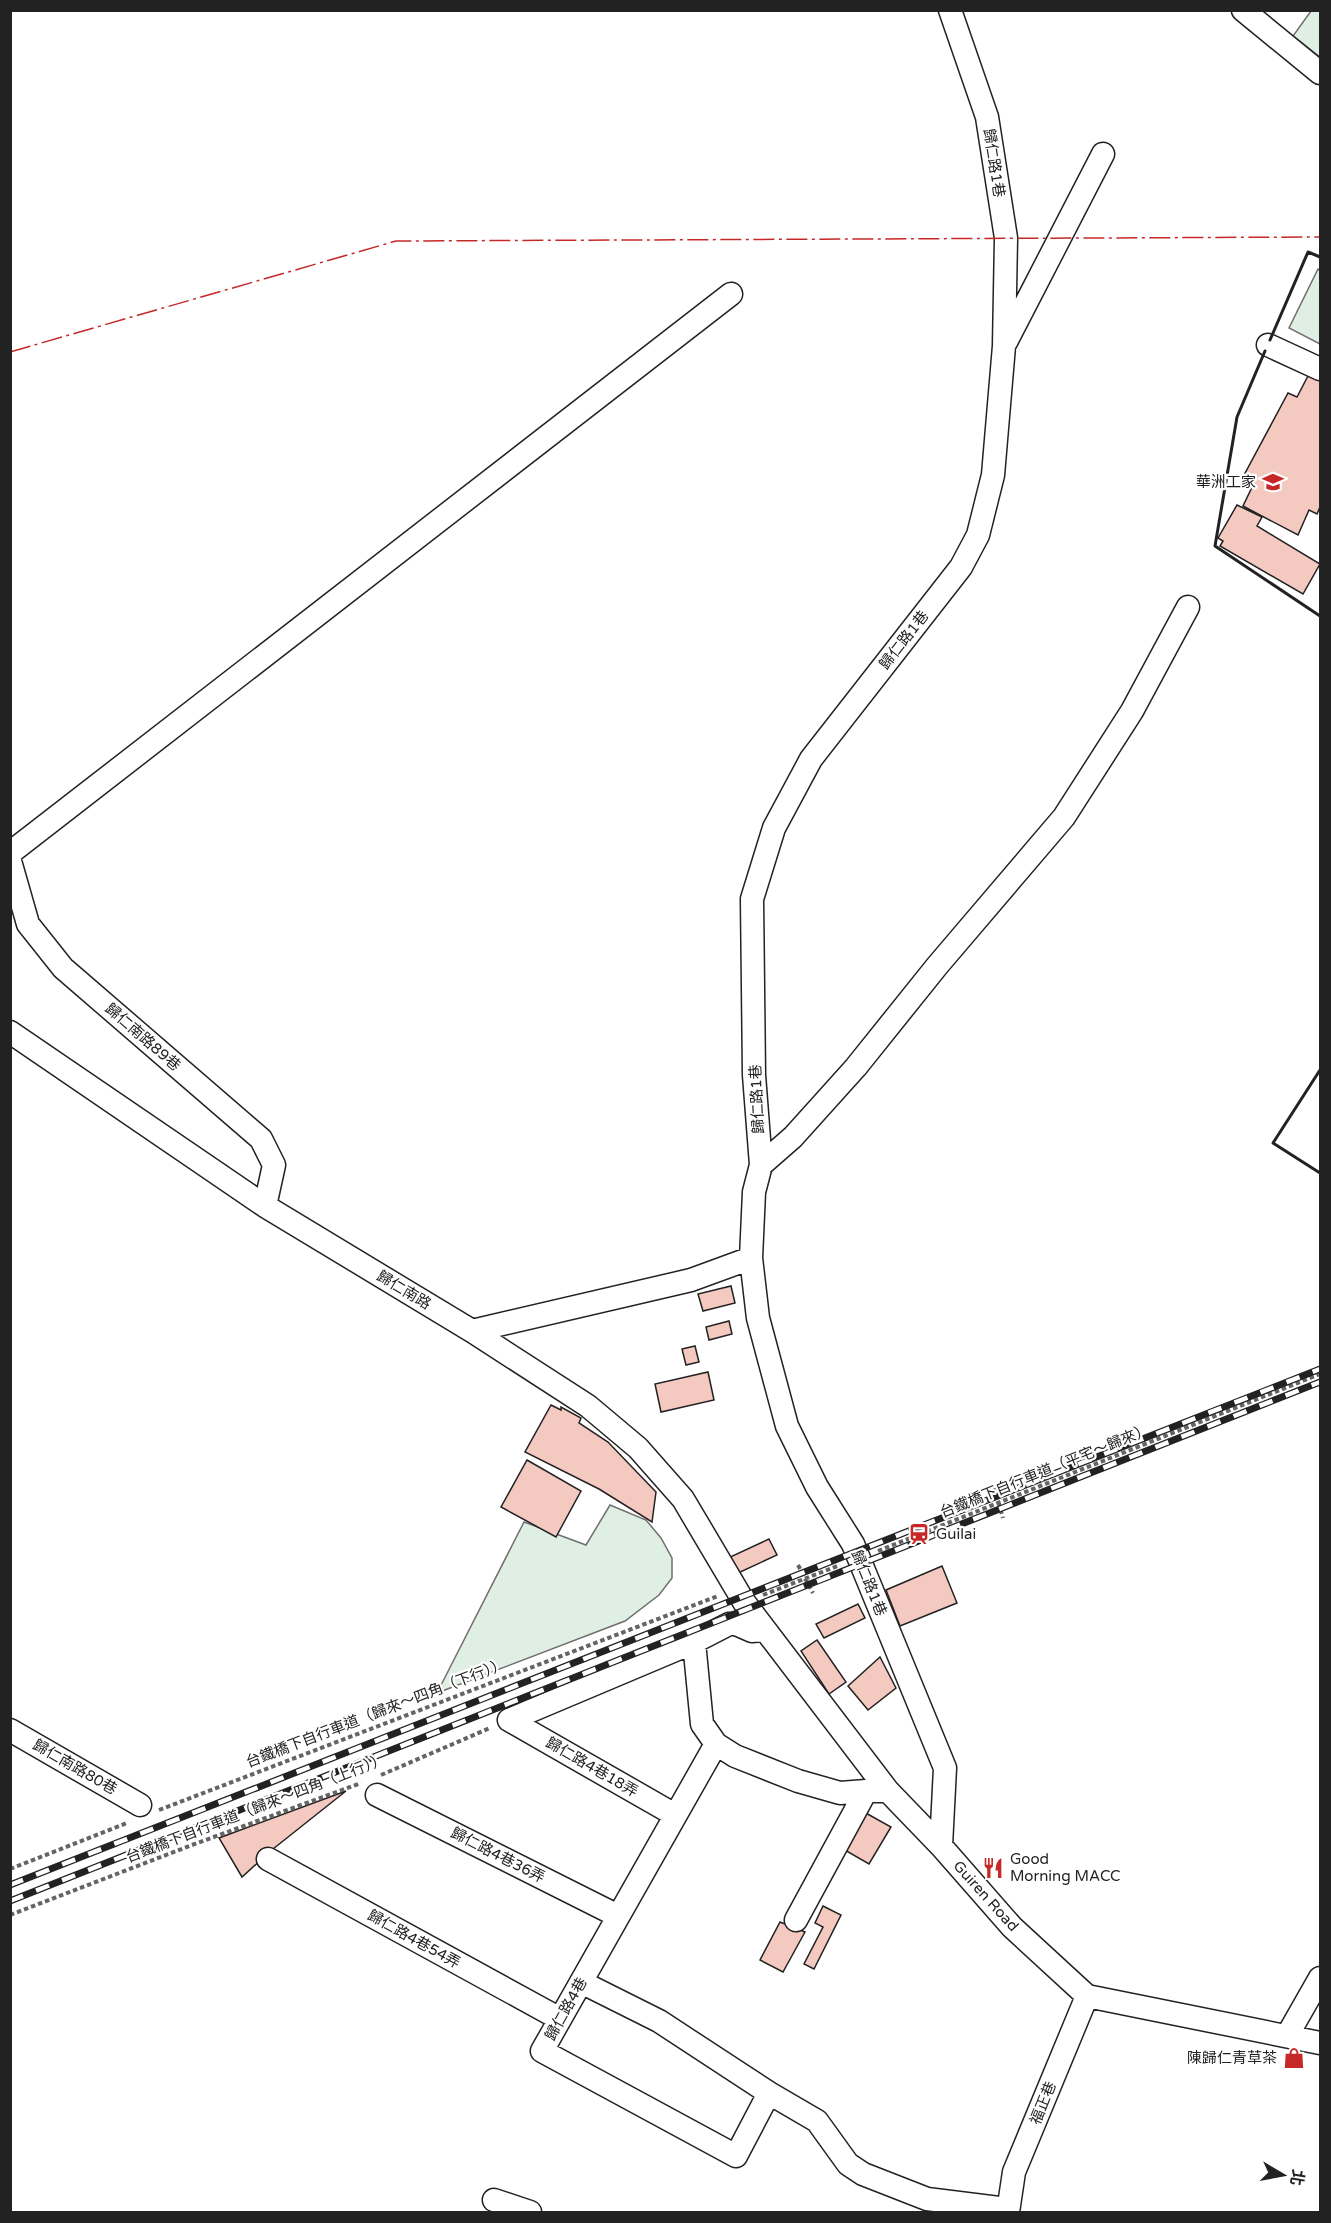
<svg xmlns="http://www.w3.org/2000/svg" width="1331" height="2223" viewBox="0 0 1331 2223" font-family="'Varela Round','Noto Sans TC',sans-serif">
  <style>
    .green { fill: #e0efe3; stroke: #6f6f6f; stroke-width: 1.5 }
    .building { fill: #f3c9c0; stroke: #222; stroke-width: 1.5 }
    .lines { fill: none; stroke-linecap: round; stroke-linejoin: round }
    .minor-casing { stroke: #222; stroke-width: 25 }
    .path { stroke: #646464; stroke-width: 4; stroke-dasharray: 4.5 3; stroke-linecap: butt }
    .minor { stroke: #fff; stroke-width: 22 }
    .rail-casing { stroke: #222; stroke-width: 7 }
    .rail { stroke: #fff; stroke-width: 4.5; stroke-dasharray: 14; stroke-linecap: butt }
    .wall { stroke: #222; stroke-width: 3 }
    .power { stroke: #c62828; stroke-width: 1.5; stroke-dasharray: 21 4.5 3 4.5; stroke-linecap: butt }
    .labels { text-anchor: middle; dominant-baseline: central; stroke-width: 4.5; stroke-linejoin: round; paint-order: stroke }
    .street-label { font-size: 15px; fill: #222; stroke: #fff }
    .poi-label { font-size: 15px; fill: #222; stroke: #fff; text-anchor: end }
  </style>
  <rect width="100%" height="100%" fill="#fff"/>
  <path class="green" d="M1311,11H1320V57L1293,36Z
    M1318,269L1320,271V344L1289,328Z
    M610,1505L646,1520L661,1538L672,1558V1578L659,1595L625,1621L437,1693L524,1522L586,1545Z"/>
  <path class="building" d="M1309,374L1320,375V507L1317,514L1309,510L1298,535L1243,506L1254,483L1243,477L1288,393L1297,397Z
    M1237,505L1262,517L1257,526L1320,564L1303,594L1220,546L1223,541L1218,538Z
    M731,1286L735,1303L703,1311L698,1294Z
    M729,1321L732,1334L709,1340L706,1327Z
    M695,1346L699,1362L686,1365L682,1349Z
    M708,1372L714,1400L661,1412L655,1384Z
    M551,1405L561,1410V1407L581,1418L579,1423L608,1442L656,1492L652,1522L599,1489L525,1452Z
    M527,1460L581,1491L556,1537L501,1507Z
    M769,1539L777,1555L736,1574L728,1558Z
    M942,1566L957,1603L900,1626L886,1590Z
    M858,1604L865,1618L824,1638L816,1624Z
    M817,1640L846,1682L829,1694L801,1651Z
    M880,1657L896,1688L868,1710L848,1686Z
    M346,1791L273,1849L242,1877L219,1838Z
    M864,1812L891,1827L869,1864L843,1849Z
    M823,1906L841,1915L814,1969L804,1964L823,1927L815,1923Z
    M780,1922L805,1932L783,1972L760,1960Z"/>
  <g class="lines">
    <defs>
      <path id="minor" d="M1243,10L1320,73
        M1006,342L1103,154
        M1268,345L1320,369
        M10,853L731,294
        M10,861L28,924L63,968L261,1139L274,1165L265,1206
        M10,1032L265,1206L472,1331L588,1406L638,1448L683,1499L744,1602L888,1791L941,1846L1012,1927L1087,1996L1320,2043
        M761,1165L793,1137L856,1067L937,966L1064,817L1132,711L1188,607
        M751,1258L758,1318L787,1426L817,1487L853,1544L945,1768L941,1846
        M472,1331L691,1280L751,1258L754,1192L761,1165L754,1075L752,899L774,828L811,759L961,567L978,535L993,475L1004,346L1006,238L987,117L950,10
        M694,1642L702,1724L716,1744L735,1756L798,1781L840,1793L866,1791H888
        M509,1720L694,1642L729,1624H736L752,1631L765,1630
        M509,1720L675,1815
        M10,1730L140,1805
        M716,1744L542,2051L736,2156L769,2093
        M377,1795L618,1916
        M268,1859L560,2019
        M796,1920L866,1791
        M581,1982L659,2021L769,2093L817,2121L848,2164L863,2174L927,2199L1007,2209
        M1287,2036L1320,1978
        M494,2200L530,2212
        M1008,2212L1014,2172L1087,1996"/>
    </defs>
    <use href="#minor" class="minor-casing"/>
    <path class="path" d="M994,1488L1003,1518
      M878,1551L1320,1374
      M798,1565L813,1593
      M763,1595L840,1565
      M381,1775L490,1728
      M159,1810L718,1596
      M10,1869L127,1823
      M10,1915L192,1845L361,1783"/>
    <use href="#minor" class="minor"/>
    <defs>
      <path id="rail" d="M10,1885L1320,1369
        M10,1901L1320,1382"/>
    </defs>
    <use href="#rail" class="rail-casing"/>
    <use href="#rail" class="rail"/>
    <path class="wall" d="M1270,340L1308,252L1320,257
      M1265,351L1237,417L1215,546L1320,616
      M1320,1070L1273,1143L1320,1173"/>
    <path class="power" d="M10,352L396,241L1320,237"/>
  </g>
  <defs>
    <symbol id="school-bare" viewBox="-9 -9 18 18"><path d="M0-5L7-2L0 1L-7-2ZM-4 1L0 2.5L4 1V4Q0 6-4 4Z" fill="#c62828" stroke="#fff" stroke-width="2.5" paint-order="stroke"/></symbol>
    <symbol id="station-bare" viewBox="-9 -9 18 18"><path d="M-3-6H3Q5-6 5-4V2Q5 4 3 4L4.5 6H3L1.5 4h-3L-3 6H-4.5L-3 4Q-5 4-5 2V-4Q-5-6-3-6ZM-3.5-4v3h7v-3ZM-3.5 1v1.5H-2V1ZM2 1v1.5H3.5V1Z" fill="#c62828" stroke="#fff" stroke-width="2.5" paint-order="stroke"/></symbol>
    <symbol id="restaurant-bare" viewBox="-9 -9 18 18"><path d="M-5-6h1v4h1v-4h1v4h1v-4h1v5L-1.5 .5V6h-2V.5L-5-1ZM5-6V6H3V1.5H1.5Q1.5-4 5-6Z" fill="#c62828" stroke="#fff" stroke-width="2.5" paint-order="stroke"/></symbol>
    <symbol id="shop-bare" viewBox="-9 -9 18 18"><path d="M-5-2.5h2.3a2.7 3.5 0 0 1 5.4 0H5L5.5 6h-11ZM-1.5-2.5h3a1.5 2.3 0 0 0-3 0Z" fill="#c62828" stroke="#fff" stroke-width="2.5" paint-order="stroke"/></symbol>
  </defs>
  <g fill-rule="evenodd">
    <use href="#school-bare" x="1258" y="467" width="30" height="30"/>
    <use href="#station-bare" x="904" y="1519" width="30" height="30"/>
    <use href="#restaurant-bare" x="978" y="1853" width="30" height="30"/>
    <use href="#shop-bare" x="1279" y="2043" width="30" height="30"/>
  </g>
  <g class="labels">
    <g class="street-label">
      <text transform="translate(994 163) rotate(81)">歸仁路1巷</text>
      <text transform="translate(904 640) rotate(-52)">歸仁路1巷</text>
      <text transform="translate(143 1037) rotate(41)">歸仁南路89巷</text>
      <text transform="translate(757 1099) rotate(-93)">歸仁路1巷</text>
      <text transform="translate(404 1290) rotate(31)">歸仁南路</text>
      <text transform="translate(1045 1471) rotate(-22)">台鐵橋下自行車道（平宅～歸來）</text>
      <text transform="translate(869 1583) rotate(68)">歸仁路1巷</text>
      <text transform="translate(376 1713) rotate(-21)">台鐵橋下自行車道（歸來～四角（下行））</text>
      <text transform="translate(75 1767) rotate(30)">歸仁南路80巷</text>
      <text transform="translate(592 1767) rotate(30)">歸仁路4巷18弄</text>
      <text transform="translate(256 1808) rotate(-21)">台鐵橋下自行車道（歸來～四角（上行））</text>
      <text transform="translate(498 1855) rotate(27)">歸仁路4巷36弄</text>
      <text transform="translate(986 1896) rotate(48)">Guiren Road</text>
      <text transform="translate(414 1939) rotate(29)">歸仁路4巷54弄</text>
      <text transform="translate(566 2009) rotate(-61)">歸仁路4巷</text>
      <text transform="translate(1043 2103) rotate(-68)">福正巷</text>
    </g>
    <g class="poi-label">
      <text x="1256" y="482">華洲工家</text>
      <text x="936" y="1534" text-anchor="start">Guilai</text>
      <text x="1010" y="1859" text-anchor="start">Good<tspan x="1010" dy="17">Morning MACC</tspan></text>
      <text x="1277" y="2058">陳歸仁青草茶</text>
    </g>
  </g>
  <rect width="1331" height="2223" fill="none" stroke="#222222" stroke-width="24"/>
  <g transform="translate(1283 2175) rotate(100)" stroke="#ffffff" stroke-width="4.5" paint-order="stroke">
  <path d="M0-4.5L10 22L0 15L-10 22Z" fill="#222222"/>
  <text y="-9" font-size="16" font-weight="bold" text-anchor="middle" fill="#222222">北</text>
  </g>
</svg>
